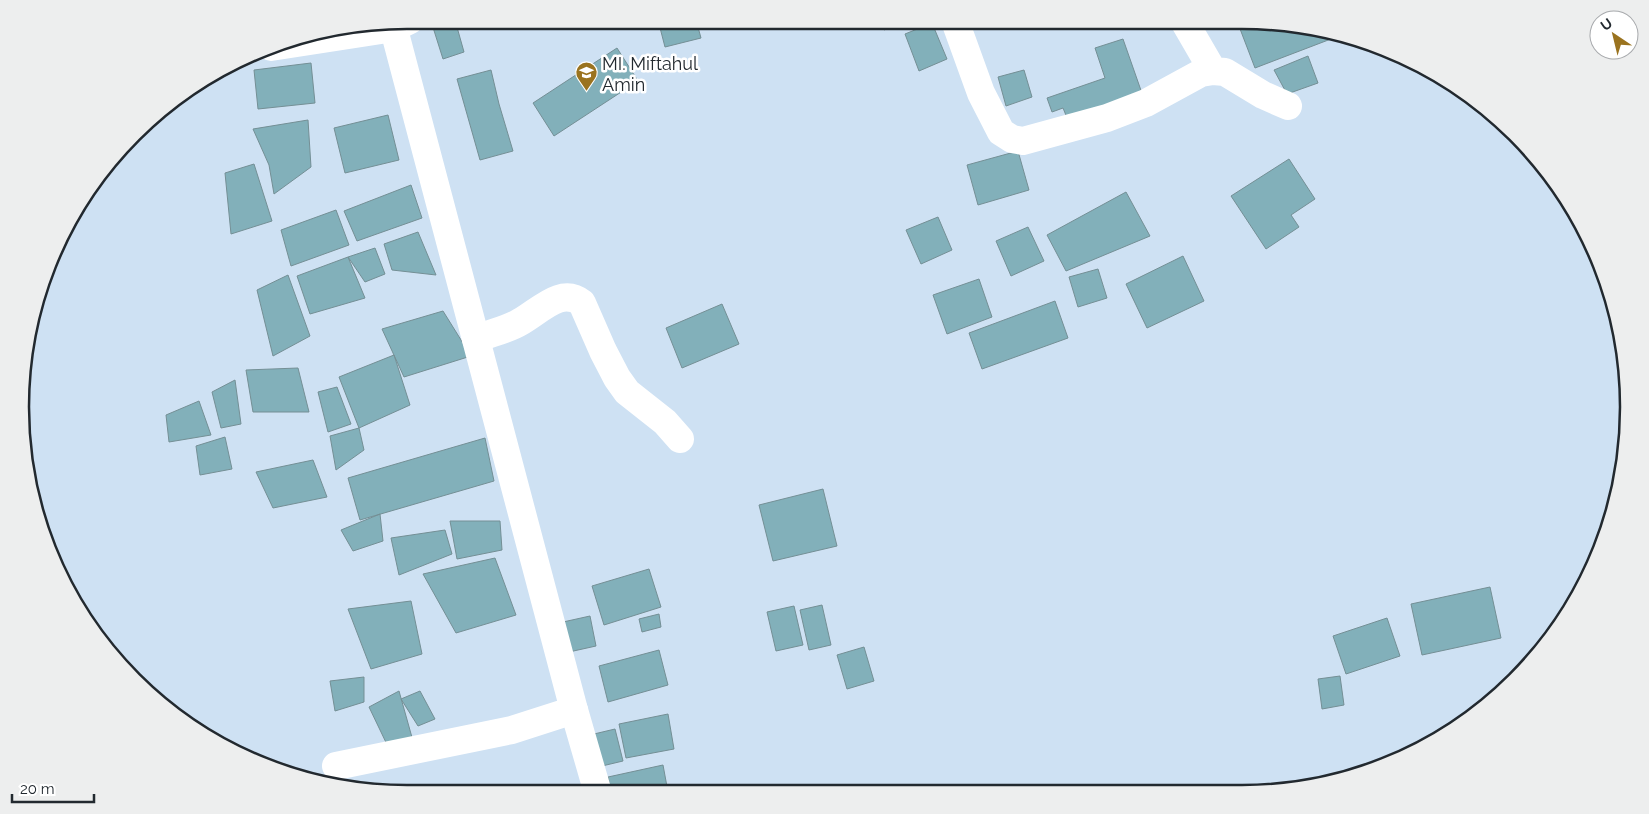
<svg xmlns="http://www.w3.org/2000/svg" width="1649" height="814" viewBox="0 0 1649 814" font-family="Raleway,sans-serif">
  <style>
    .building { fill: #82b0ba; stroke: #748f95 }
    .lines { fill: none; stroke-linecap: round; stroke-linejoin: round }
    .lane { stroke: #fff; stroke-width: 14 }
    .street { stroke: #fff; stroke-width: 28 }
    .secondary { stroke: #fff; stroke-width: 28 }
    .labels { text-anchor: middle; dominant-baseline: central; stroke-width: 5; stroke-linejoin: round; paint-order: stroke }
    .poi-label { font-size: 18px; fill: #22292f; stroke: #fff; text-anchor: start }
    .rim { fill: none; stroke: #22292f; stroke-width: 2.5 }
  </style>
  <rect width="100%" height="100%" fill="#cee1f3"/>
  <path class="building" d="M433,20H455L464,52L443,59L431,21Z
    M658,20H696L701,38L665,47Z
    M880,20H907L884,30Z
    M1237,21H1267L1344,34L1255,68Z
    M932,23L947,59L919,71L905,34Z
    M1123,39L1144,99L1070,125L1063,108L1052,112L1047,98L1105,78L1095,48Z
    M617,48L638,81L554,136L533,103Z
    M1308,56L1318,83L1287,94L1274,70Z
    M311,63L315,103L258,109L254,70Z
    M491,70L499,104L513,151L480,160L457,79Z
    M1024,70L1032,97L1006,106L998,77Z
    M388,115L399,160L345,173L334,128Z
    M308,120L311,167L274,194L269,165L253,129Z
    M1018,151L1029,190L978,205L967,165Z
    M1289,159L1315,199L1291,215L1299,227L1266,249L1231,196Z
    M254,164L272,221L231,234L225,173Z
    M411,185L422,218L357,241L344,211Z
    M1126,192L1150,236L1066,271L1047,235Z
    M336,210L349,245L291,266L281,230Z
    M938,217L952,250L921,264L906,230Z
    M1028,227L1044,261L1011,276L996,241Z
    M418,232L436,275L392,270L384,244Z
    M375,248L385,274L365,282L348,257Z
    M1183,256L1204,301L1147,328L1126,284Z
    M348,257L365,298L310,314L297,276Z
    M1098,269L1107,298L1078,307L1069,277Z
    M288,275L310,336L273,356L257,290Z
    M979,279L992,317L947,334L933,295Z
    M1055,301L1068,338L982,369L969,333Z
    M722,304L739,344L682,368L666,328Z
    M443,311L471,356L404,377L382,329Z
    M394,355L410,405L359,428L339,377Z
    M298,368L309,412H253L246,370Z
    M235,380L241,424L221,428L212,392Z
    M337,387L351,424L328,432L318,392Z
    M199,401L211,435L169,442L166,415Z
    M359,428L364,450L336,470L330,436Z
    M225,437L232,469L200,475L196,446Z
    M485,438L494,481L360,520L348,478Z
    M313,460L327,497L273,508L256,472Z
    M823,489L837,546L773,561L759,505Z
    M380,514L383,541L353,551L341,530Z
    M450,521H500L502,550L457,559Z
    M445,530L452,554L399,575L391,538Z
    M495,558L516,615L456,633L423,574Z
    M649,569L661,607L604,625L592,586Z
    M1490,587L1501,638L1422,655L1411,604Z
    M411,601L422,654L371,669L348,609Z
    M822,605L831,645L809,650L800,610Z
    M794,606L803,645L776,651L767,612Z
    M659,614L661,627L642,632L639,619Z
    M590,616L596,646L569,652L563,622Z
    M1387,618L1400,656L1346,674L1333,636Z
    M864,647L874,681L847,689L837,655Z
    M659,650L668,685L608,702L599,666Z
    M1340,676L1344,705L1322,709L1318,679Z
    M364,677V702L335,711L330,681Z
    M399,691L413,741L392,755L369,707Z
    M420,691L435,719L418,726L401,699Z
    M668,714L674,749L626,758L619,724Z
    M615,729L623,761L602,766L594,734Z
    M663,765L668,792L611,793L608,777Z"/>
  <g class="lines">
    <path class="lane" d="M330,785L336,766"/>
    <path class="street" d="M955,21L981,93L1001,132L1012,139L1023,141L1107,118L1146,103L1201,73L1213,71L1225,72L1263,95L1288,106
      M1184,21L1213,71
      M271,47L394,28L410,20
      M476,339C490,333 507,330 520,322C539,312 561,286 582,303L603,351L617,378L627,392L665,422L680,439
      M336,766L512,730L574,710"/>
    <path class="secondary" d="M392,22L574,710L598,793"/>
  </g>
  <defs>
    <symbol id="school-pin" viewBox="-11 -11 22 30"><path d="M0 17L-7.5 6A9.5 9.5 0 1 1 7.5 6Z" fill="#9a731f" stroke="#fff"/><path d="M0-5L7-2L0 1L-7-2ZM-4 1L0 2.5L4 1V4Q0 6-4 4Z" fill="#fff"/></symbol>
  </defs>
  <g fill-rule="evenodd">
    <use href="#school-pin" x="574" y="60" width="25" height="34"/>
  </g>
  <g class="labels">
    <g class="poi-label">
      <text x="602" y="63">MI. Miftahul<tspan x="602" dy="21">Amin</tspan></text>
    </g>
  </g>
  <path d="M0 0H1649V814H0ZM407 29H1242A378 378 0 0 1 1620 407V407A378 378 0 0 1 1242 785H407A378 378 0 0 1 29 407V407A378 378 0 0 1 407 29Z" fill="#edeeee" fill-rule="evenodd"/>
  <path class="rim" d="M407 29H1242A378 378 0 0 1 1620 407V407A378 378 0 0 1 1242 785H407A378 378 0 0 1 29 407V407A378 378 0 0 1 407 29Z"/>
  <g transform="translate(1614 35) rotate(325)"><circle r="24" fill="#ffffff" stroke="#a7a9ac"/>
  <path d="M0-4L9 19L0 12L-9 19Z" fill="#9a731f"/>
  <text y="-8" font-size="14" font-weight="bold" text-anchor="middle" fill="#22292f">U</text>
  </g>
  <path d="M12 794v8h82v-8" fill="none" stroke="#22292f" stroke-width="2.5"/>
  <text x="20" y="794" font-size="15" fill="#22292f" stroke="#ffffff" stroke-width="4" paint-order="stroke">20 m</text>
</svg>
